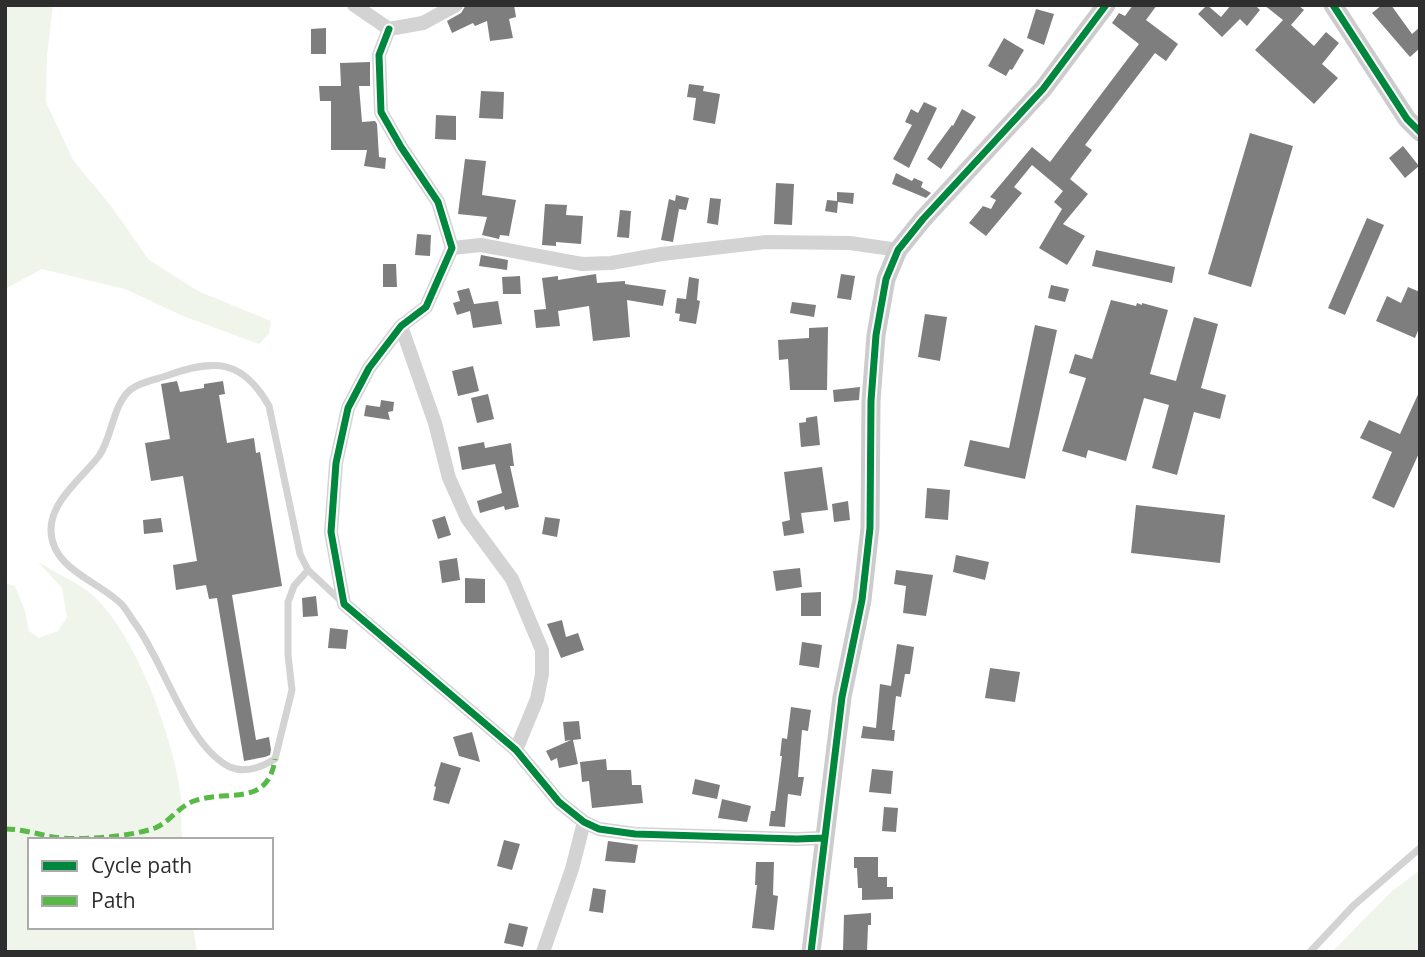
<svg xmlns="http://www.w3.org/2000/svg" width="1425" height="957" viewBox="0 0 1425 957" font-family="'Open Sans',sans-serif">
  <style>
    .green { fill: #eff5eb }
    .building { fill: #7e7e7e }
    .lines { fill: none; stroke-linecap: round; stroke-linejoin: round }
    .lane { stroke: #d3d3d3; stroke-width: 7 }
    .street { stroke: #d3d3d3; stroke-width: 14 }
    .secondary { stroke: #ccc; stroke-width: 19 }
    .quiet { stroke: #58b947; stroke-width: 5; stroke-dasharray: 10 5; stroke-linecap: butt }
    .cycleway-casing { stroke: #fff; stroke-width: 11 }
    .cycleway { stroke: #00873e; stroke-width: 7 }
  </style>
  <rect width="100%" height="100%" fill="#fff"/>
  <path class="green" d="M5,5H53L47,55L46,102L73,160L111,206L149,260L200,292L271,321L269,334L259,344L183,316L125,289L42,269L5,289Z
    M38,562C53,571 70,579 85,589C133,624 172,734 180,791C182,807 181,824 182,840H30V927H193L197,952H5V583L15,586L25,611L29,631L39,638L58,631L67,617L62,588Z
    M1420,870V952H1332L1392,891Z"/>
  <path class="building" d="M466,5H514L516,17L509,19L513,38L490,41L487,21L475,26L473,23L452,33L447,21L461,13Z
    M1133,5H1157L1146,20L1178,44L1166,61L1155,53L1085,145L1092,150L1070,179L1088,194L1063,224L1085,236L1067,265L1039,248L1062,209L1054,202L1063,191L1032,165L1014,187L1022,193L986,236L969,223L983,206L991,209L996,200L990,197L1032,147L1050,162L1139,44L1112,23L1119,13L1125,16Z
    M1207,5L1221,17L1231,5H1255L1260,10L1247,26L1240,19L1222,37L1198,14Z
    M1264,5H1298L1304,10L1291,25L1314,46L1326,32L1339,43L1322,64L1338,78L1314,104L1255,50L1283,20Z
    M1382,5H1391L1412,34L1420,27V48L1410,57L1372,13Z
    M1036,9L1054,14L1044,45L1027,38Z
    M326,28V54H311V29Z
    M1004,38L1024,50L1012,70L1010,69L1006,76L988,66Z
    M370,62V86H359L362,122L375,121L377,124L379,157L386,158L385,169L364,166L367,150H331V101H320L319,86H341L340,63Z
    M689,84L704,86L703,91L720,94L715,124L693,120L696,98L687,97Z
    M481,91L504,92L503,119L479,118Z
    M924,102L937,108L909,168L893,159L912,125L905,122L911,109L918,113Z
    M962,109L976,117L941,169L927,159L952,125L953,126Z
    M436,115L456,116V140L435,139Z
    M1250,133L1293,146L1251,287L1208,274Z
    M1403,146L1419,166L1405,178L1389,158Z
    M465,159L486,161L482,195L516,200L509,236L500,235L499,239L482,235L487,217L458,214Z
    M896,173L912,181L914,178L923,182L921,187L931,193L926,198L892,184Z
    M776,183L794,184L792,225L774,224Z
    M837,192L854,193L853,204L838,202L837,213L825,211L827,200L837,201Z
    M676,195L689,198L686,210L679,209L673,242L661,240L669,199L675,201Z
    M710,198L721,199L718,225L707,223Z
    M545,204L567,205L566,215L583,216L581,244L556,242V246L542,245Z
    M620,210L631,211L629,238L617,237Z
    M1367,218L1384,225L1345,315L1328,308Z
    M417,234L431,235L430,256L415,255Z
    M1096,250L1175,267L1172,283L1092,266Z
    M481,255L508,260L507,270L479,266Z
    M383,264H396L397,287H383Z
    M596,274L597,283L625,281V284L666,290L663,306L627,300L630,337L593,341L589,306L558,311L560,326L536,328L534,310L546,309L542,278L558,276V280Z
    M841,274L855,276L851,300L837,298Z
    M520,276L521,294H503L502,277Z
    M689,277L699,279L697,300L700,301L696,324L679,321L680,314L675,313L677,298L686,299Z
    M1051,285L1069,289L1065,302L1048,298Z
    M1408,287L1420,292V326L1415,338L1376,321L1387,296L1401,303Z
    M469,288L474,304L498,301L502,324L473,328L470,311L457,315L453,303L460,301L457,291Z
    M1111,300L1136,306L1137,303L1142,305V303L1168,310L1150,374L1176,381L1194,317L1218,324L1201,388L1226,395L1220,419L1194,412L1177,475L1152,468L1169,405L1144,398L1126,461L1088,450L1086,458L1062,451L1086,378L1069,373L1075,354L1092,359Z
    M792,302L816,305L814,317L790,313Z
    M925,314L947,317L940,361L918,357Z
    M1035,325L1057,330L1025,479L964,466L970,440L1009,448Z
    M828,327L827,390H790L788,359L779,360L778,340L809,338V328Z
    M473,366L479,391L458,396L452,371Z
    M177,381L180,392L204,388V384L223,381L225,394L219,395L227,443L254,438L256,453L260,452L282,586L232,595L256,740L269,737L271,750L270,755L265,757L244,761L217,598L209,599L206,585L176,590L173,565L197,561L183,476L151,481L145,443L170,439L161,384Z
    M860,387L859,400L834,402L833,390Z
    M1420,390V451L1394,508L1372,498L1392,452L1360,438L1369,420L1400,434Z
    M488,394L494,419L477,423L471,398Z
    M381,400L394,402L393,411L388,412L390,420L364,416L366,405L380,407Z
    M817,416L820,445L801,447L799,423L806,422V418Z
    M484,442L485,448L511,443L514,466H510L519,507L505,510L504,506L480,513L477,501L502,493L495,464L462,470L458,447Z
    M822,467L828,510L801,513L804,533L784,536L782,522L790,520L784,472Z
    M927,488L950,490L948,520L925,518Z
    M848,501L850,520L834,522L832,504Z
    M1136,505L1225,515L1220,563L1131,553Z
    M445,516L451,535L438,539L432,520Z
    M545,517L560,519L557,537L542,534Z
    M161,518L163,532L144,534L143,520Z
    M956,555L989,562L985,580L953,572Z
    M457,558L460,580L442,583L439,561Z
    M800,568L802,587L776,591L773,571Z
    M896,570L933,575L926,616L903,613L906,586L894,584Z
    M465,578L485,579V603H465Z
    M821,592V616H801V593Z
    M316,596L318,616L303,617L302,598Z
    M562,620L566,637L578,633L584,650L561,658L547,624Z
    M330,628L348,630L346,649L328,648Z
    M802,642L822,645L819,668L799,665Z
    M897,644L914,647L910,674H905L901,697L896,696L892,730H895L894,741L861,738L863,726L876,728L880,684L891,686Z
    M990,668L1020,672L1015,702L985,698Z
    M791,707L811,710L808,731L802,730L798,777H804L801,796L788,794L785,827L769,826L771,811H775L782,756H780L782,738L787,739Z
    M579,721L581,739L573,740L578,764L559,768L557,758L551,761L546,751L571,740L565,741L563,722Z
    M472,732L480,762L459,756L453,737Z
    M606,759L607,770H631L632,785H641L643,803L592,808L589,781L582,782L580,762Z
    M441,762L461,768L449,804L433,800L436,787L434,786Z
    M872,769L893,771L891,794L869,792Z
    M695,779L720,785L717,799L692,794Z
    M722,799L751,806L747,822L718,818Z
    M884,807L898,808L896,832L882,831Z
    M504,840L520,844L512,870L497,866Z
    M608,841L638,845L635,863L605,861Z
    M854,857H878V877H887V887H893V899L862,900V888H858L857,868H854Z
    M756,862H774L773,895L778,896L774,930L752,928L757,885H755Z
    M593,888L606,890L603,913L589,911Z
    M871,913V925H868L867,952H843L844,915Z
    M509,923L528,927L523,947L504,943Z"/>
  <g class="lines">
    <path class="lane" d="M308,570L294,586L288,602V655L292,690L275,759C262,767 246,774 230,767C187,747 163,659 134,622C129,615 125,606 118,601C95,580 52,568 51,531C50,501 83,477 99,456C112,437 112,410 127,393C136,383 154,380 166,376C213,359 242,358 269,406L300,554L308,570L341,601
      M1310,952L1353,906L1420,848"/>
    <path class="street" d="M354,5L389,29L423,23L456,5
      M389,29L379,55L381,112L401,147L438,202L452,248L426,307L401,326L369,368L348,408L336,463L331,532L344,604L516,750L559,802L584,822L599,829L635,834L797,839L824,838
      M452,248L481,245L582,264L611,263L662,254L766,242L850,243L898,250
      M401,326L435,423L449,478L467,518L512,579L542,650V674L537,699L516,750
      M543,952L572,869L584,822"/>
    <path class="secondary" d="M1333,5L1407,119L1420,132
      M811,952L842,697L862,600L870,528L871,401L876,335L886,279L898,250L923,219L1043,89L1106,5"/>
    <path class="quiet" d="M5,829C22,829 37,834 53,837C78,841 130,837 155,828C170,822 179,806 194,801C228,789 268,808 275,759"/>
    <defs>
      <path id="cycleway" d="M1333,5L1407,119L1420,132
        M389,29L379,55L381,112L401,147L438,202L452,248L426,307L401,326L369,368L348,408L336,463L331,532L344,604L516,750L559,802L584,822L599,829L635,834L797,839L824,838
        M811,952L842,697L862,600L870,528L871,401L876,335L886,279L898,250L923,219L1043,89L1106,5"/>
    </defs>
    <use href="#cycleway" class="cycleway-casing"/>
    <use href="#cycleway" class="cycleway"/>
  </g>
  <rect width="1425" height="957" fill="none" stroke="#2e2e2e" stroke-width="14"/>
  <rect x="28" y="838" width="245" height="91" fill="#ffffff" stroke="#ababab" stroke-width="2"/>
  <rect x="42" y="861" width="35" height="10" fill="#00873e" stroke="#ababab" stroke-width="2"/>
  <text x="91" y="873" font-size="21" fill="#2e2e2e">Cycle path</text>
  <rect x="42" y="896" width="35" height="10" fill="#58b947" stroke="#ababab" stroke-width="2"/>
  <text x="91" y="908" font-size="21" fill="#2e2e2e">Path</text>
</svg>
